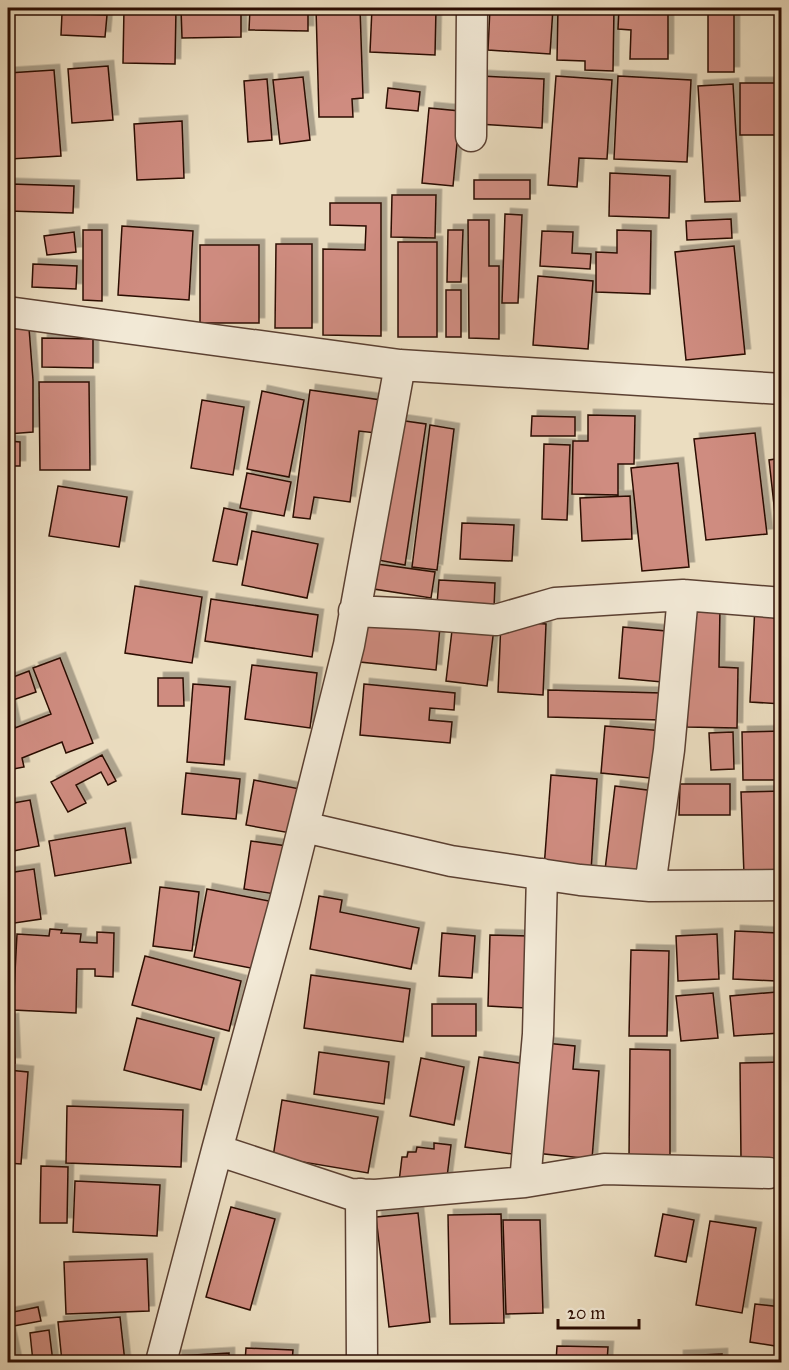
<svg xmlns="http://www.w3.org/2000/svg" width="789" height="1370" viewBox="0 0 789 1370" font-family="'IM FELL Great Primer',serif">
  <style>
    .building { fill: #cf8c80; stroke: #2b0c02; stroke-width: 1.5; filter: url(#shadow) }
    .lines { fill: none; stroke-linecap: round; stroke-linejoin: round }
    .street-casing { stroke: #5b4032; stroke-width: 33 }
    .street { stroke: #f2e9d6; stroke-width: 30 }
  </style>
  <defs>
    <filter id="shadow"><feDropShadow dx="5.5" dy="-5.5" stdDeviation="0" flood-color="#0004"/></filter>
  </defs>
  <rect width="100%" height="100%" fill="#ebddc0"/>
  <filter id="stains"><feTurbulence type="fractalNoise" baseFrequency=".00333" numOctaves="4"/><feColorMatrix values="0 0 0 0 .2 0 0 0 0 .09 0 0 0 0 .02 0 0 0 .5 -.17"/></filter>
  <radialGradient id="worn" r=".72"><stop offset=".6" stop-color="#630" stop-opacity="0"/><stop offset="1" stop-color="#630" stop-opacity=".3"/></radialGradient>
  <path class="building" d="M124,8H176L175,64L123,63Z
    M181,8H241V37L182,38Z
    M250,8H308V31L249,30Z
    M316,8H360L363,98L352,99L353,117H319Z
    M372,8H436L435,55L370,52Z
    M490,8H553L550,54L488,50Z
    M558,8H614L613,71L585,70V61L557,60Z
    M619,8H668V59H630L631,30L618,29Z
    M708,8H734V72H708Z
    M62,13L107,15L105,37L61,35Z
    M108,66L113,120L72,123L68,69Z
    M54,70L61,156L10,159L8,119V73Z
    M481,76L544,79L542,128L478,124Z
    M556,76L612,80L607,159L579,158L577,187L548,185Z
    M618,76L691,80L687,162L614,159Z
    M303,77L310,140L280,144L273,80Z
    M267,79L272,140L248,142L244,81Z
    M740,83H782V135H740Z
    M733,84L740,201L705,202L698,86Z
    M388,88L420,92L418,111L386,108Z
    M429,108L460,111L453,186L422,183Z
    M182,121L184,178L137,180L134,124Z
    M610,173L670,176L669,218L609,216Z
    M474,180H530V199H474Z
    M10,184L74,186L73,213L9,211Z
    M392,195H436L435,238L391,237Z
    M330,203H381V336L323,335V249L365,250L366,226L330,225Z
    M505,214L522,215L518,303H502Z
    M731,219L732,238L687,240L686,221Z
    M468,220H489V266H499V339L469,338Z
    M122,226L193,231L189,300L118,295Z
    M83,230H102V301L83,300Z
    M448,230H463L461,282H447Z
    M617,230L651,231L650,294L596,292V252L617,253Z
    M542,231L573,232L572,253L591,254L590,269L540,266Z
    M74,232L76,252L47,255L44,236Z
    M398,242H437V337H398Z
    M276,244H312V328H275Z
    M200,245H259V323H200Z
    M734,246L745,354L686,360L675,252Z
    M33,264L77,266L76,289L32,287Z
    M538,276L593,281L588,349L533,345Z
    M446,290H461V337H446Z
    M29,328L33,380V432L8,434V329Z
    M42,338L93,339V368L42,367Z
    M39,382H89L90,470H40Z
    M310,390L381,400L376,433L359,431L350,502L314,497L310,519L293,517Z
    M262,391L304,400L289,477L247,469Z
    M202,400L244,407L233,475L191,468Z
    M588,415L635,416L634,464H618V495L572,494L573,441H588Z
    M532,416L575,417V436H531Z
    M398,420L426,424L405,565L378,560Z
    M430,425L454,429L437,570L412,567Z
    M755,433L767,534L706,540L694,439Z
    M8,441L20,442V466H8Z
    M544,444L570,445L567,520L542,519Z
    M782,458V514H775L769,460Z
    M678,463L689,567L642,571L631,468Z
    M247,473L291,482L284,516L240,508Z
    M58,486L127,497L119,547L49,536Z
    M630,496L632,539L582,541L580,498Z
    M224,508L247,513L237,565L213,561Z
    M462,523L514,525L512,561L460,559Z
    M252,531L318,544L307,598L242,585Z
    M377,564L435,572L431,598L374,589Z
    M439,580L495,583L494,608L437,604Z
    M135,586L202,597L192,663L125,653Z
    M211,599L318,615L312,657L205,641Z
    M755,606L777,608L776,624H782V704L750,702Z
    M688,607H720L719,667L738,668L737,728L687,727Z
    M364,618L440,627L436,670L360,662Z
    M501,621L546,624L543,695L498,692Z
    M453,622L494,628L487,686L446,681Z
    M623,627L666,631L662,682L619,678Z
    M60,658L93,743L66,753L62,742L22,758L24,767L8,770V695L15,728L51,714L33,668Z
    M252,665L317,673L310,728L245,719Z
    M29,671L36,692L13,700L8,684V679Z
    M158,678H183L184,706H158Z
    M193,684L230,687L224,765L187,762Z
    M364,684L455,693L454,710L430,708L429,720L452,722L450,743L360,735Z
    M548,690L662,693L661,720L548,717Z
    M605,726L664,731L660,779L601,773Z
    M782,731V780H743L742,732Z
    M733,732L734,769L711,770L709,733Z
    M102,755L116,781L108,785L101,772L76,785L86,803L68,812L51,782Z
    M186,773L240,779L236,819L182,814Z
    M551,775L597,779L591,871L544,868Z
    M254,780L305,790L296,834L246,825Z
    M680,784H730V815H679Z
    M615,786L655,791L646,876L605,870Z
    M782,791V874L744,875L741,792Z
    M30,800L39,846L8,852V804Z
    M125,828L131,863L55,876L49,841Z
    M251,841L287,846L281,895L244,889Z
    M34,869L41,919L8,924V873Z
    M160,887L199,892L192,951L153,946Z
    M207,889L269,901L256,969L194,957Z
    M319,896L342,900L340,912L419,928L411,969L310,949Z
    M50,929L62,930L61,933L81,934L80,942L97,943V932L114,933L113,977L95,976V969H77L76,1013L13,1010L17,934L49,936Z
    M735,931L779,933L777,981L733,979Z
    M442,933L475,936L472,978L439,976Z
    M717,934L719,979L678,981L676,936Z
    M490,935L528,936L527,1008L488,1006Z
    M631,950L669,951L667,1036H629Z
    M145,956L241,981L229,1031L132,1005Z
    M311,975L410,989L403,1042L304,1028Z
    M777,992L780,1033L734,1036L730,996Z
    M713,993L718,1038L681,1041L676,996Z
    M432,1004H476V1036H432Z
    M137,1018L214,1038L201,1090L124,1070Z
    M13,1019L15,1063H8V1020Z
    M545,1043L575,1046L573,1069L599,1071L592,1159L535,1153Z
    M630,1049L670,1050V1157H629Z
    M319,1052L389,1062L384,1104L314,1094Z
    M479,1057L525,1064L512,1154L465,1147Z
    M421,1058L464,1067L454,1125L410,1116Z
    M782,1062V1159H741L740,1063Z
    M8,1070L28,1072L21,1164L8,1163Z
    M282,1100L378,1117L368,1173L273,1157Z
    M67,1106L183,1110L181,1167L66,1163Z
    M434,1143L451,1145L446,1185L399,1182L402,1157H407L408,1152H416L417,1147L434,1149Z
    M41,1166L68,1167L67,1223H40Z
    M75,1181L160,1185L157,1236L73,1232Z
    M231,1207L275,1219L250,1310L206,1297Z
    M418,1213L430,1322L389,1327L376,1217Z
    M501,1214L504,1323L450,1324L448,1215Z
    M663,1214L694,1220L686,1262L655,1256Z
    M503,1220H540L543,1313L506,1314Z
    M710,1221L756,1228L742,1313L696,1305Z
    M147,1259L149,1311L66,1314L64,1262Z
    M755,1304L782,1307V1347L750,1342Z
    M38,1307L41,1321L8,1327V1313Z
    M120,1317L125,1362H62L58,1322Z
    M49,1330L53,1362H33L30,1333Z
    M10,1334L16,1362H8V1335Z
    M557,1346L608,1347L607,1362H556Z
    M246,1348L293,1350L292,1362H245Z
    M229,1353V1362H177L176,1356Z
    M722,1354V1362H678V1356Z"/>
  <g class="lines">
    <defs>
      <path id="street" d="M471,136L472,8
        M8,312L400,365L782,389
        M354,611L418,614L496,620L555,603L683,595L782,603
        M304,827L451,861L580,880L650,886L782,885
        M650,886L669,750L683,595
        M217,1150L350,1194L375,1195L525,1182L604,1169L769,1173
        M525,1182L538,1034L542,874
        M361,1194L362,1362
        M161,1362L217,1150L285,901L349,645L400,365"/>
    </defs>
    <use href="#street" class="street-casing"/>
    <use href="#street" class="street"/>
  </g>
  <rect width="789" height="1370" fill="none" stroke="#ebddc0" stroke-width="30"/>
  <rect x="9" y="9" width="771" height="1352" fill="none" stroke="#2b0c02" stroke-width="3"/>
  <rect x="15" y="15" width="759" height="1340" fill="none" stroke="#2b0c02" stroke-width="1.5"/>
  <path d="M558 1319v9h81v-9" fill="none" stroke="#2b0c02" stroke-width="3"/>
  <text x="567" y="1319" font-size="18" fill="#2b0c02" stroke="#f2e9d6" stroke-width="4.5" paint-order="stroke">20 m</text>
  <rect width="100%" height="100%" filter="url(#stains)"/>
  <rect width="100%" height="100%" fill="url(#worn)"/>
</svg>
